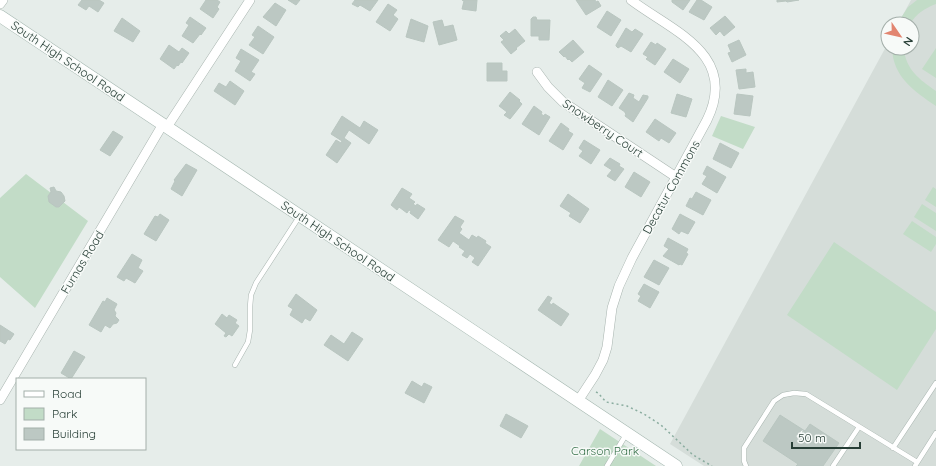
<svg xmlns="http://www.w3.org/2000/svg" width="936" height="466" viewBox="0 0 936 466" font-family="Quicksand,sans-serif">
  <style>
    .built { fill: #d5ddd9 }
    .green { fill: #c2dcc7 }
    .building { fill: #bcc8c3; stroke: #b9c6c0 }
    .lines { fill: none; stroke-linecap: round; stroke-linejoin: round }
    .service-casing { stroke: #a9b5b0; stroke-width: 5.5 }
    .minor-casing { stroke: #a9b5b0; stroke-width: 10 }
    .secondary-casing { stroke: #a6b8b1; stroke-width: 13 }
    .path { stroke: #8bada0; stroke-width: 1.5; stroke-dasharray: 2 3; stroke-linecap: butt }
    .service { stroke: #fff; stroke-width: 4.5 }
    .minor { stroke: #fff; stroke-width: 9 }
    .secondary { stroke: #fff; stroke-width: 12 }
    .labels { text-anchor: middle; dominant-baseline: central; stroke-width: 3; stroke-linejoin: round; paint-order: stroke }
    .street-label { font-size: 12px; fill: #273e36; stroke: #f7faf8 }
    .park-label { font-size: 12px; fill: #367049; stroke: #f7faf8 }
  </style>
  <rect width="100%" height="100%" fill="#e6edea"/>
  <path class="built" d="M911,0H936V466H704L670,444L888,43V48H912V24H898Z"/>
  <path class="green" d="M917,0H936V4C925,8 916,14 910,24H897L908,7Z
    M892,48H904C905,69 920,80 936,91V106C914,91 893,77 892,48Z
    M936,48V78L922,69Z
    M721,116L755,127L743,149L712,136Z
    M26,174L88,221L35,308L0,277V198Z
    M933,187L936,189V207L925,200Z
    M922,204L936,213V231L914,217Z
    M912,221L936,237V244L931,252L903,234Z
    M834,242L936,312V329L897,390L787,315Z
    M600,429L656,466H579Z"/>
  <path class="building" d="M82,0H99L104,3L98,12L89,6L86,10L78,5Z
    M206,0H217L220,2L217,7L219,9L213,18L200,9Z
    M288,0H300L296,5Z
    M355,0H378L370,11L360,5L358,7L352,4Z
    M462,0H477L476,11L462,9L464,1Z
    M576,0H595L596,2L598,1L601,6L586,15Z
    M672,0H690L683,10L672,2Z
    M697,0H701L712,7L704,20L689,12Z
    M777,0H799L787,2L786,1L777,2Z
    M275,3L286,10L276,26L263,17Z
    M388,4L397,10L393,15L398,19L390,31L376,22Z
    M607,11L621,20L611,36L597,27Z
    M725,16L735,27L724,36L720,31L716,35L710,28Z
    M190,17L206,28L201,35L200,34L193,43L182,36L189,25L186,23Z
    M533,17H536L537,20H550L549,40H539V36H531V19Z
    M122,18L140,31L133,42L114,31Z
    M411,19L428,26L424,42L406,37Z
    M442,20L444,27L453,25L457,40L439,45L433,22Z
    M258,26L274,37L263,54L249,45L255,37L252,35Z
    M626,28L632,32L635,29L643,34L631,52L621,46L618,48L616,46V45Z
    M515,29L525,41L516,48L517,49L511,54L501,42L504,40L500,36L506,31L509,34Z
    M573,40L584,52L572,62L569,59L568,60L565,56L564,57L559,52Z
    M739,40L746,55L732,62L728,53L731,52L728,45Z
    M651,42L656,45L657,43L666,49L655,65L646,59L648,57L643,54Z
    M169,45L179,52L182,48L189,53L182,63L181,62L178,66L177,65L174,69L160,59Z
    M241,49L259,60L251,72L255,74L250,81L235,71L241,61L236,58Z
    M673,59L689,69L680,83L664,72Z
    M487,63H502V71H507V81H487Z
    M589,65L602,74L590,92L582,88L585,83L579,79Z
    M746,69V73L753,72L755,87L739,89L736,70Z
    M608,80L623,90L612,106L598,97Z
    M230,81L244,91L235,105L214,91L219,83L226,87Z
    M510,92L520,100L519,101L522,104L510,119L504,115L507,112L499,106Z
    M629,93L634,95L633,98L639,102L643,95L648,96V98L633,122L625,116L626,114L625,113V112L619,108Z
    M677,94L692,99L686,117L671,113Z
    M737,94L753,96L750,116L734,114Z
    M534,106L542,112L541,114L544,116L545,114L550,117L539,135L522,124Z
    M342,116L360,128L364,121L378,130L369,144L349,130L344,138L351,143L337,163L326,155L336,140L341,143L342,141L331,134Z
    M655,119L676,133L669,143L661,138L659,141L646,132Z
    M561,123L569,129L568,131L573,134L563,150L549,141Z
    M113,131L123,137L110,156L100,150Z
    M584,140L600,150L591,164L579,156L583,151L579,148Z
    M720,143L739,153L731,168L713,159Z
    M610,158L620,164L619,166L624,169L615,181L607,176L612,170L604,165Z
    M186,164L197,170L182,196L171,189L175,181L174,180Z
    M707,166L726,177L717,193L702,184L707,176L703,174Z
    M634,172L650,182L641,197L625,187Z
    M54,187L56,191L61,192L64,196L65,201L59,207H56L49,202L48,196L51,192L50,188Z
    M402,188L412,194L409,198L415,202L413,204L416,206L417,204L425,209L418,219L410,213L411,211L409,210L407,213L399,207L397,210L391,205Z
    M696,192L711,200L703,215L686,206L690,198L692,199Z
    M568,194L589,209L580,223L569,216L571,213L560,206Z
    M160,214L169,220L156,241L144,234L155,216L158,217Z
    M680,214L695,222L688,234L681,231L679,234L672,229Z
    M455,216L464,221L460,227L462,229L459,233L469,240L472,235L477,238L478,236L486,241L485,243L491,247L478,266L472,262L475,258L470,254L467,258L462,255L465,251L459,247L460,246L453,241L449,247L438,240Z
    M668,238L688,249L686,253L688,254L682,265L680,264L679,265L663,256L669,249L664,246Z
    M132,254L142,260L138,268L143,271L135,283L126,278L124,281L117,277Z
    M654,260L669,268L659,285L644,277Z
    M644,284L659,292L650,308L638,301L641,296L638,294Z
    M296,294L317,310L310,321L305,318L302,323L290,315L293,309L288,306Z
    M548,296L552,298L549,303L552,305L553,303L569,314L561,326L538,310Z
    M107,298L117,304L114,310L116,313L115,316L119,320L117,323L113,324L110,328L105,325L101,332L89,325L103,301L105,302Z
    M222,314L227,318L229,315L237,320L235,323L239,326L232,336L229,334L226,337L224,336L226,333L215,324Z
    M0,325L14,334L10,340L8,339L5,344L0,341Z
    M352,332L363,339L348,361L324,345L331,335L344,344Z
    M74,351L85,357L71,379L61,373Z
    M412,381L422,387L424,383L432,387L424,403L405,393Z
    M506,414L528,426L521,438L500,426Z
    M780,415L805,431L810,424L839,443L823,466H796L798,464L763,441Z"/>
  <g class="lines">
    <defs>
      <path id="service" d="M235,365L248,342L250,330V307L251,295L256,283L299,217
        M893,448L936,383
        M607,466L627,433
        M746,466L744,461V448L774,401L783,395L794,393L806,394L917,462
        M833,466L859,427
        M915,466L936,433"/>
      <path id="minor" d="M0,4L3,0
        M537,72L548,87L563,102L676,177
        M167,127L250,0
        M0,400L163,124
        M578,401L595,375L603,360L607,347L612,308L619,286L632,258L707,120C739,54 672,31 631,0"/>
      <path id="secondary" d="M0,16L676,466"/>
    </defs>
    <use href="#service" class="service-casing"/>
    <use href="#minor" class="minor-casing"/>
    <use href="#secondary" class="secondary-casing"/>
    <path class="path" d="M596,392L598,393L606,402L627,406L644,414L661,425L693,455L712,466"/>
    <use href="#service" class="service"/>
    <use href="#minor" class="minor"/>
    <use href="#secondary" class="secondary"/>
  </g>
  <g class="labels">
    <g class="street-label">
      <text transform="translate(68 61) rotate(34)">South High School Road</text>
      <text transform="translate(603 128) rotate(34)">Snowberry Court</text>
      <text transform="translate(671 187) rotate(-61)">Decatur Commons</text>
      <text transform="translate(338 241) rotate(34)">South High School Road</text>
      <text transform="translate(82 262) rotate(-59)">Furnas Road</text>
    </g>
    <g class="park-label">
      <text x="605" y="450">Carson Park</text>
    </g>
  </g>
  <rect x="16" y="378" width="130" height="72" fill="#f7faf8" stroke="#a4afaa"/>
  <rect x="24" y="391" width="20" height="6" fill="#ffffff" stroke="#a4afaa"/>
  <text x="52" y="398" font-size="12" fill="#273e36">Road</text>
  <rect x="24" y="408" width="20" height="12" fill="#c2dcc7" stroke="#a4afaa"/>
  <text x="52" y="418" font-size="12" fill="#273e36">Park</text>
  <rect x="24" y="428" width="20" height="12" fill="#bcc8c3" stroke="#a4afaa"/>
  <text x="52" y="438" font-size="12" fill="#273e36">Building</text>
  <g transform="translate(900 36) rotate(124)"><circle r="19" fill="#f7faf8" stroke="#a4afaa"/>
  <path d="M0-3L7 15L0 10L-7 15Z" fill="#e28570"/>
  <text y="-6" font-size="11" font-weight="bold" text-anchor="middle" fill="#273e36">N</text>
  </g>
  <path d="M792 442v6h68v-6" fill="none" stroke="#273e36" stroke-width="2"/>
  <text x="798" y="442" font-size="12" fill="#273e36" stroke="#f7faf8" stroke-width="3" paint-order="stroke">50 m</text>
</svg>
